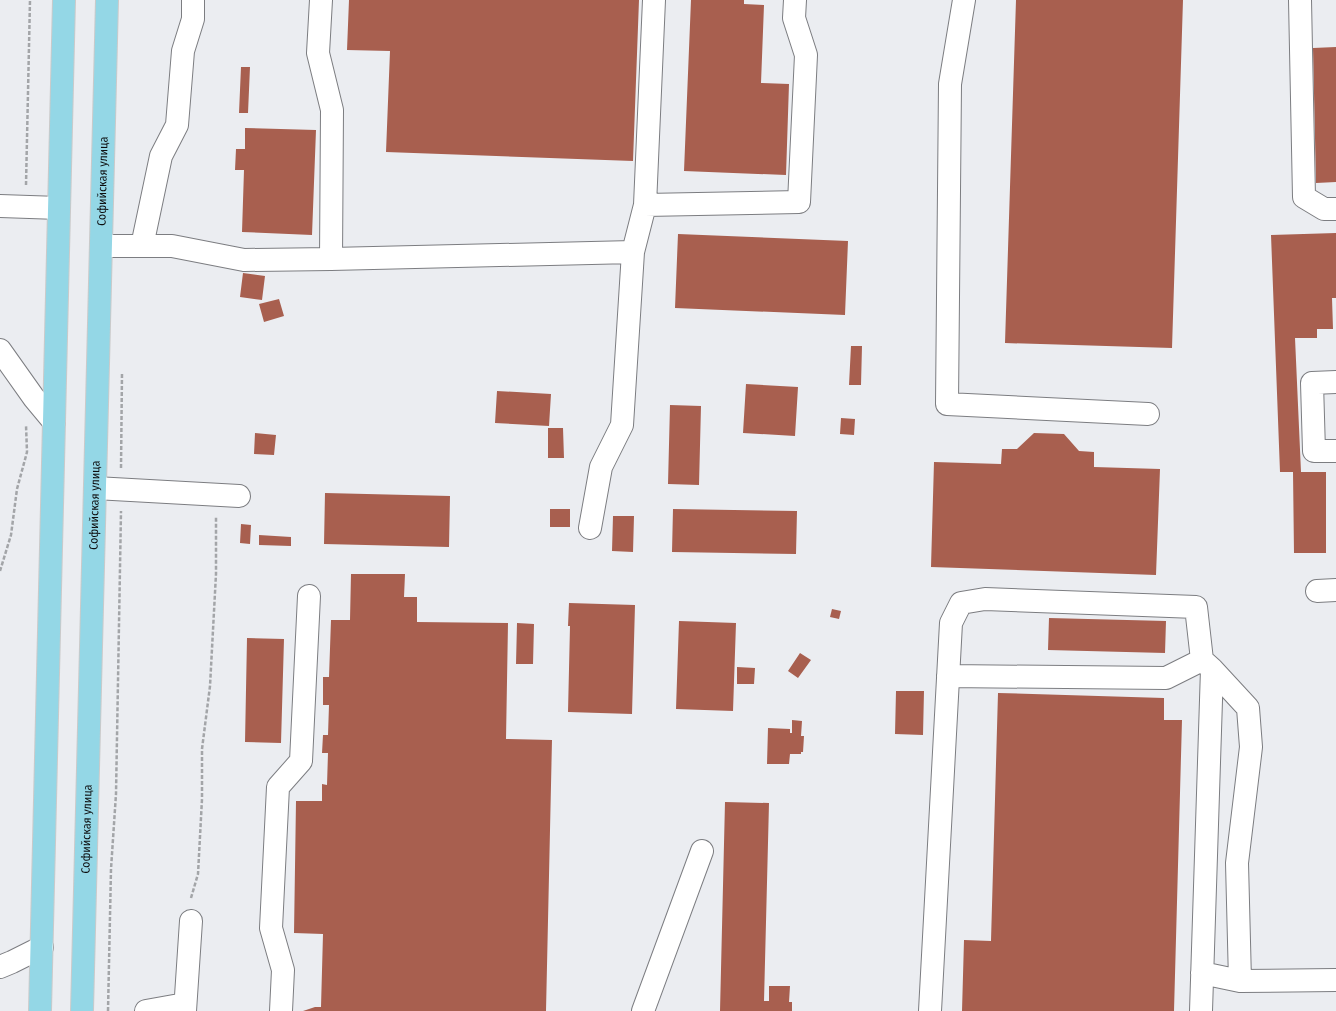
<svg xmlns="http://www.w3.org/2000/svg" width="1336" height="1011" viewBox="0 0 1336 1011" font-family="'Fira Sans Condensed',sans-serif">
  <style>
    .building { fill: #a85f4f }
    .lines { fill: none; stroke-linecap: round; stroke-linejoin: round }
    .minor-casing { stroke: #7c7d81; stroke-width: 24 }
    .major-casing { stroke: #cacaca; stroke-width: 24 }
    .path { stroke: #a3a5a8; stroke-width: 2.5; stroke-dasharray: 4 2; stroke-linecap: butt }
    .minor { stroke: #fff; stroke-width: 22 }
    .major { stroke: #94d7e6; stroke-width: 22 }
    .labels { text-anchor: middle; dominant-baseline: central; stroke-width: 4; stroke-linejoin: round; paint-order: stroke }
    .street-label { font-size: 12px; fill: #0d0d0e; stroke: #fff }
  </style>
  <rect width="100%" height="100%" fill="#ebedf1"/>
  <path class="building" d="M349,0H639L633,161L386,152L390,51L347,50Z
    M691,0H744V4L764,5L761,83L789,84L786,175L684,171Z
    M1016,0H1183L1172,348L1005,343Z
    M1336,47V182L1316,183L1313,48Z
    M241,67H250L248,113H239Z
    M245,128L316,130L312,235L242,232L244,170H235L236,149H245Z
    M1336,233V298H1332L1333,329H1317V338H1295L1301,472H1326V553H1294L1293,472H1280L1271,235Z
    M678,234L848,241L845,315L675,308Z
    M243,273L265,276L262,300L240,297Z
    M279,299L284,316L264,322L259,304Z
    M851,346H862L861,385H849Z
    M746,384L798,387L795,436L743,433Z
    M497,391L551,394L549,426L495,423Z
    M670,405L701,406L699,485L668,484Z
    M841,418L855,419L854,435L840,434Z
    M548,428H563L564,458H548Z
    M255,433L276,435L274,455L254,454Z
    M1034,433L1064,434L1079,451L1094,452V467L1160,469L1156,575L931,567L934,462L1001,464L1002,449H1017Z
    M325,493L450,496L449,547L324,544Z
    M550,509H570V527H550Z
    M673,509L797,511L796,554L672,552Z
    M613,516H634L633,552L612,551Z
    M241,524L251,525L250,544L240,543Z
    M259,535L291,537V546L259,545Z
    M351,574H405L404,597H417V622L508,623L506,739L552,740L546,1011H303L315,1007H321L323,934L294,933L296,801H322V784L327,785L328,753H322L323,735H328L329,705H323V677H329L331,620H350Z
    M569,603L635,605L632,714L568,712L570,626H568Z
    M832,609L841,611L839,619L830,617Z
    M1049,618L1166,621L1165,653L1048,650Z
    M679,621L736,623L733,711L676,709Z
    M517,623L534,624L533,664H516Z
    M247,638L284,639L281,743L245,742Z
    M800,653L811,660L798,678L788,671Z
    M737,667L755,668L754,684H737Z
    M896,691H924L923,735L895,734Z
    M998,693L1164,698V720H1182L1174,1011H962L964,940L991,941Z
    M792,720L802,721L801,736H804L803,752H801V754H790L789,764H767L768,728L790,729V733H792Z
    M725,802L769,803L764,1001H769V986H790L789,1002H792V1011H720Z"/>
  <g class="lines">
    <defs>
      <path id="minor" d="M321,0L318,53L332,110L331,259
        M964,0L950,84L947,404L1148,414
        M1300,0L1304,197L1324,209H1336
        M645,205L799,202L806,55L794,18L795,0
        M0,206L59,208
        M101,246H172L244,260L331,259L633,252
        M142,246L161,156L177,125L183,51L193,19V0
        M0,350L34,398L54,422
        M1336,382L1312,383L1314,451H1336
        M95,488L239,496
        M590,528L601,467L622,425L633,252L645,205L654,0
        M1317,591L1336,590
        M948,676L1166,678L1202,660
        M0,967L12,962L42,947
        M1202,973L1240,981L1336,980
        M146,1011L185,1004
        M185,1011L191,921
        M281,1011L283,970L271,928L278,787L301,761L309,596
        M643,1011L702,851
        M930,1011L951,623L961,603L985,599L1196,607L1202,660L1212,669L1248,708L1251,747L1237,863L1240,981
        M1201,1011L1212,669"/>
      <g id="major">
        <path d="M40,1011L64,0"/>
        <path id="s1" d="M82,1011L107,0"/>
      </g>
    </defs>
    <use href="#minor" class="minor-casing"/>
    <use href="#major" class="major-casing"/>
    <path class="path" d="M26,185L30,0
      M121,468L122,373
      M0,571L11,535L17,489L27,452L26,425
      M191,898L198,874L202,799V749L210,686L216,574V517
      M108,1011L111,869L116,794L121,511"/>
    <use href="#minor" class="minor"/>
    <use href="#major" class="major"/>
  </g>
  <g class="labels">
    <g class="street-label">
      <text stroke="none"><textPath href="#s1" startOffset="830">Софийская улица</textPath></text>
      <text stroke="none"><textPath href="#s1" startOffset="506">Софийская улица</textPath></text>
      <text stroke="none"><textPath href="#s1" startOffset="182">Софийская улица</textPath></text>
    </g>
  </g>
</svg>
